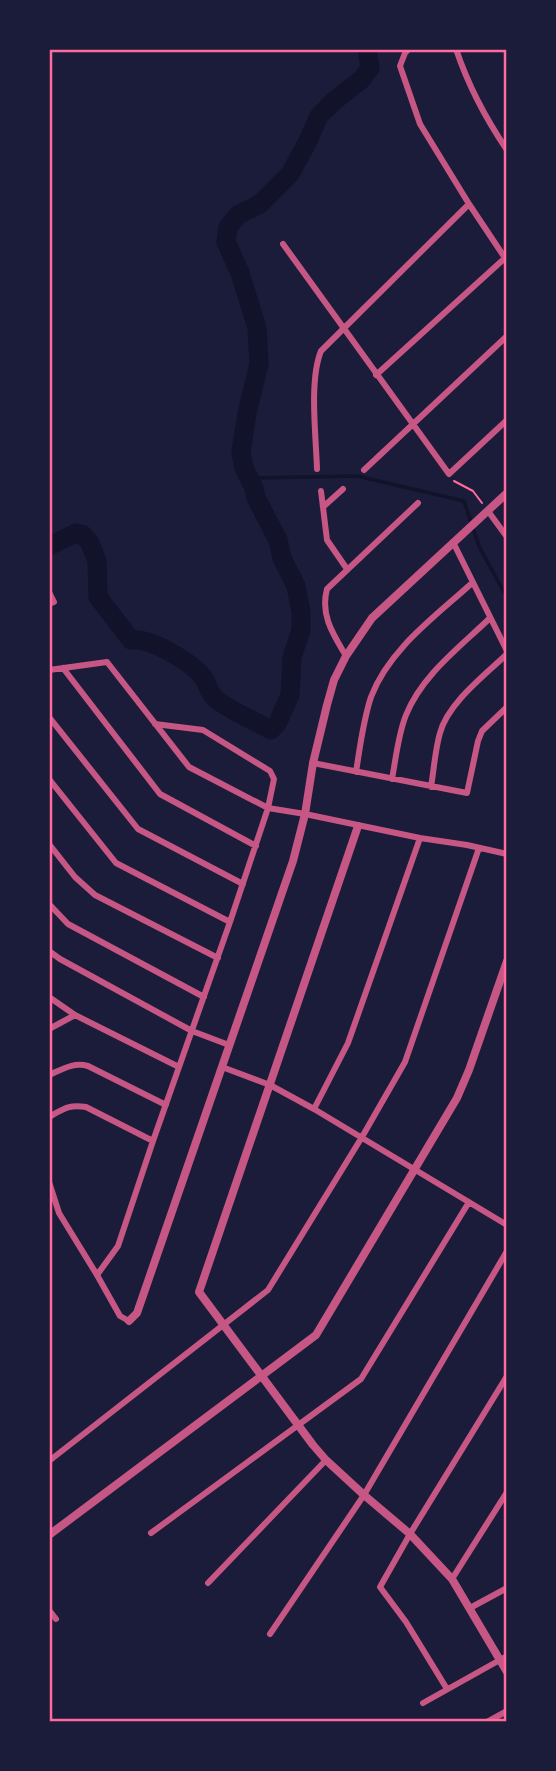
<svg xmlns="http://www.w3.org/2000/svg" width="556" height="1771" viewBox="0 0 556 1771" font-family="'DM Sans',sans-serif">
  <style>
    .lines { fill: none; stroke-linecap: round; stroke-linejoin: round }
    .stream { stroke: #12122b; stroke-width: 3.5 }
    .river { stroke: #12122b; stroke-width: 19 }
    .path { stroke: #ff6b9d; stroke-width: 2 }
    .minor { stroke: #c65784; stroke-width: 6 }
    .tertiary { stroke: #c65784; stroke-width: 8 }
    .neatline { fill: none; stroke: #ff6b9d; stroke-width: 2.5 }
  </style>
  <rect width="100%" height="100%" fill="#1b1b3a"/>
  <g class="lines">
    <path class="stream" d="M249,478L357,476L464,501L479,546L507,598"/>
    <path class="river" d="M49,546L76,533L82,534L90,543L97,561L98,597L131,640C151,638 190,661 203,677C208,685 209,694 217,700C233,712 253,720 271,730L278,722L290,695L292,657L301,630V612L296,586L282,558L278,540L256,498L254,488L244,468L241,452L247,413L259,364L257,328L240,273L226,242L228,227L238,215L260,204L290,174L307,143L319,116L334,101L362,79L370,68L367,49"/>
    <path class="path" d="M454,481L473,491L482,503"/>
    <path class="minor" d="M409,49L405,53L400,66L420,124L469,204L507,261
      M456,49C468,85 486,119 507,150
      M283,244L449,474L507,420
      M376,375L505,258
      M317,469C316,436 309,380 321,351L469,204
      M364,470L507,336
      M321,491L327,540L347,569
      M323,507L343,489
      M488,511L507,537
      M453,542L507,651
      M49,592L54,602L49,604
      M346,656C333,634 320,615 327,589L418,503
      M63,668L160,794L256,846
      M49,670L107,662L189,767L268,808L305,814L420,838L467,845L507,854
      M49,717L138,829L243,884
      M313,763L467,793L478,741L482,731L507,707
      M356,772C360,747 363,721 371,697C389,649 436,616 472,583
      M49,779L116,863L230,922
      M392,779C396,758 398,735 406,715C422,675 460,647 490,618
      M431,787C434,769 435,750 440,733C448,703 485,675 507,654
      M49,844L75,877L95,895L218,958
      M49,904L68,924L204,997
      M49,951L60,959L192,1031L229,1045
      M49,997L75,1015L179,1067
      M49,1029L75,1015
      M222,1067L270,1085L314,1109L507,1225
      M49,1075C63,1069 73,1062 88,1066L166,1105
      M314,1109L348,1043L420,838
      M49,1117C63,1109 69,1104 86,1107L153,1141
      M49,1182L59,1213L97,1275L120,1316L129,1321
      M97,1275L118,1246L153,1141L230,922L268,808L274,779L270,771L203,730L155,724
      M49,1461L268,1290L362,1137L405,1062L479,848
      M151,1533L361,1379L469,1202
      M452,1579L507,1492
      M208,1583L326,1460
      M470,1608L507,1588
      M49,1610L56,1619
      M270,1634L364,1495L507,1251
      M447,1689L406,1622L380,1587L410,1534L507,1376
      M423,1703L507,1656
      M487,1722L507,1711"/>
    <path class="tertiary" d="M358,826L199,1292L313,1445L326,1460L364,1495L410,1534L452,1579L507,1672
      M129,1321L137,1313L293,861L305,814L313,763L327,705L334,680L346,656L372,618L507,493
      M49,1535L316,1335L457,1098L469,1070L507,961"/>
  </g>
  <rect width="556" height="1771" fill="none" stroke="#1b1b3a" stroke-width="102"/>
  <rect x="51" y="51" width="454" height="1669" class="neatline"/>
</svg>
